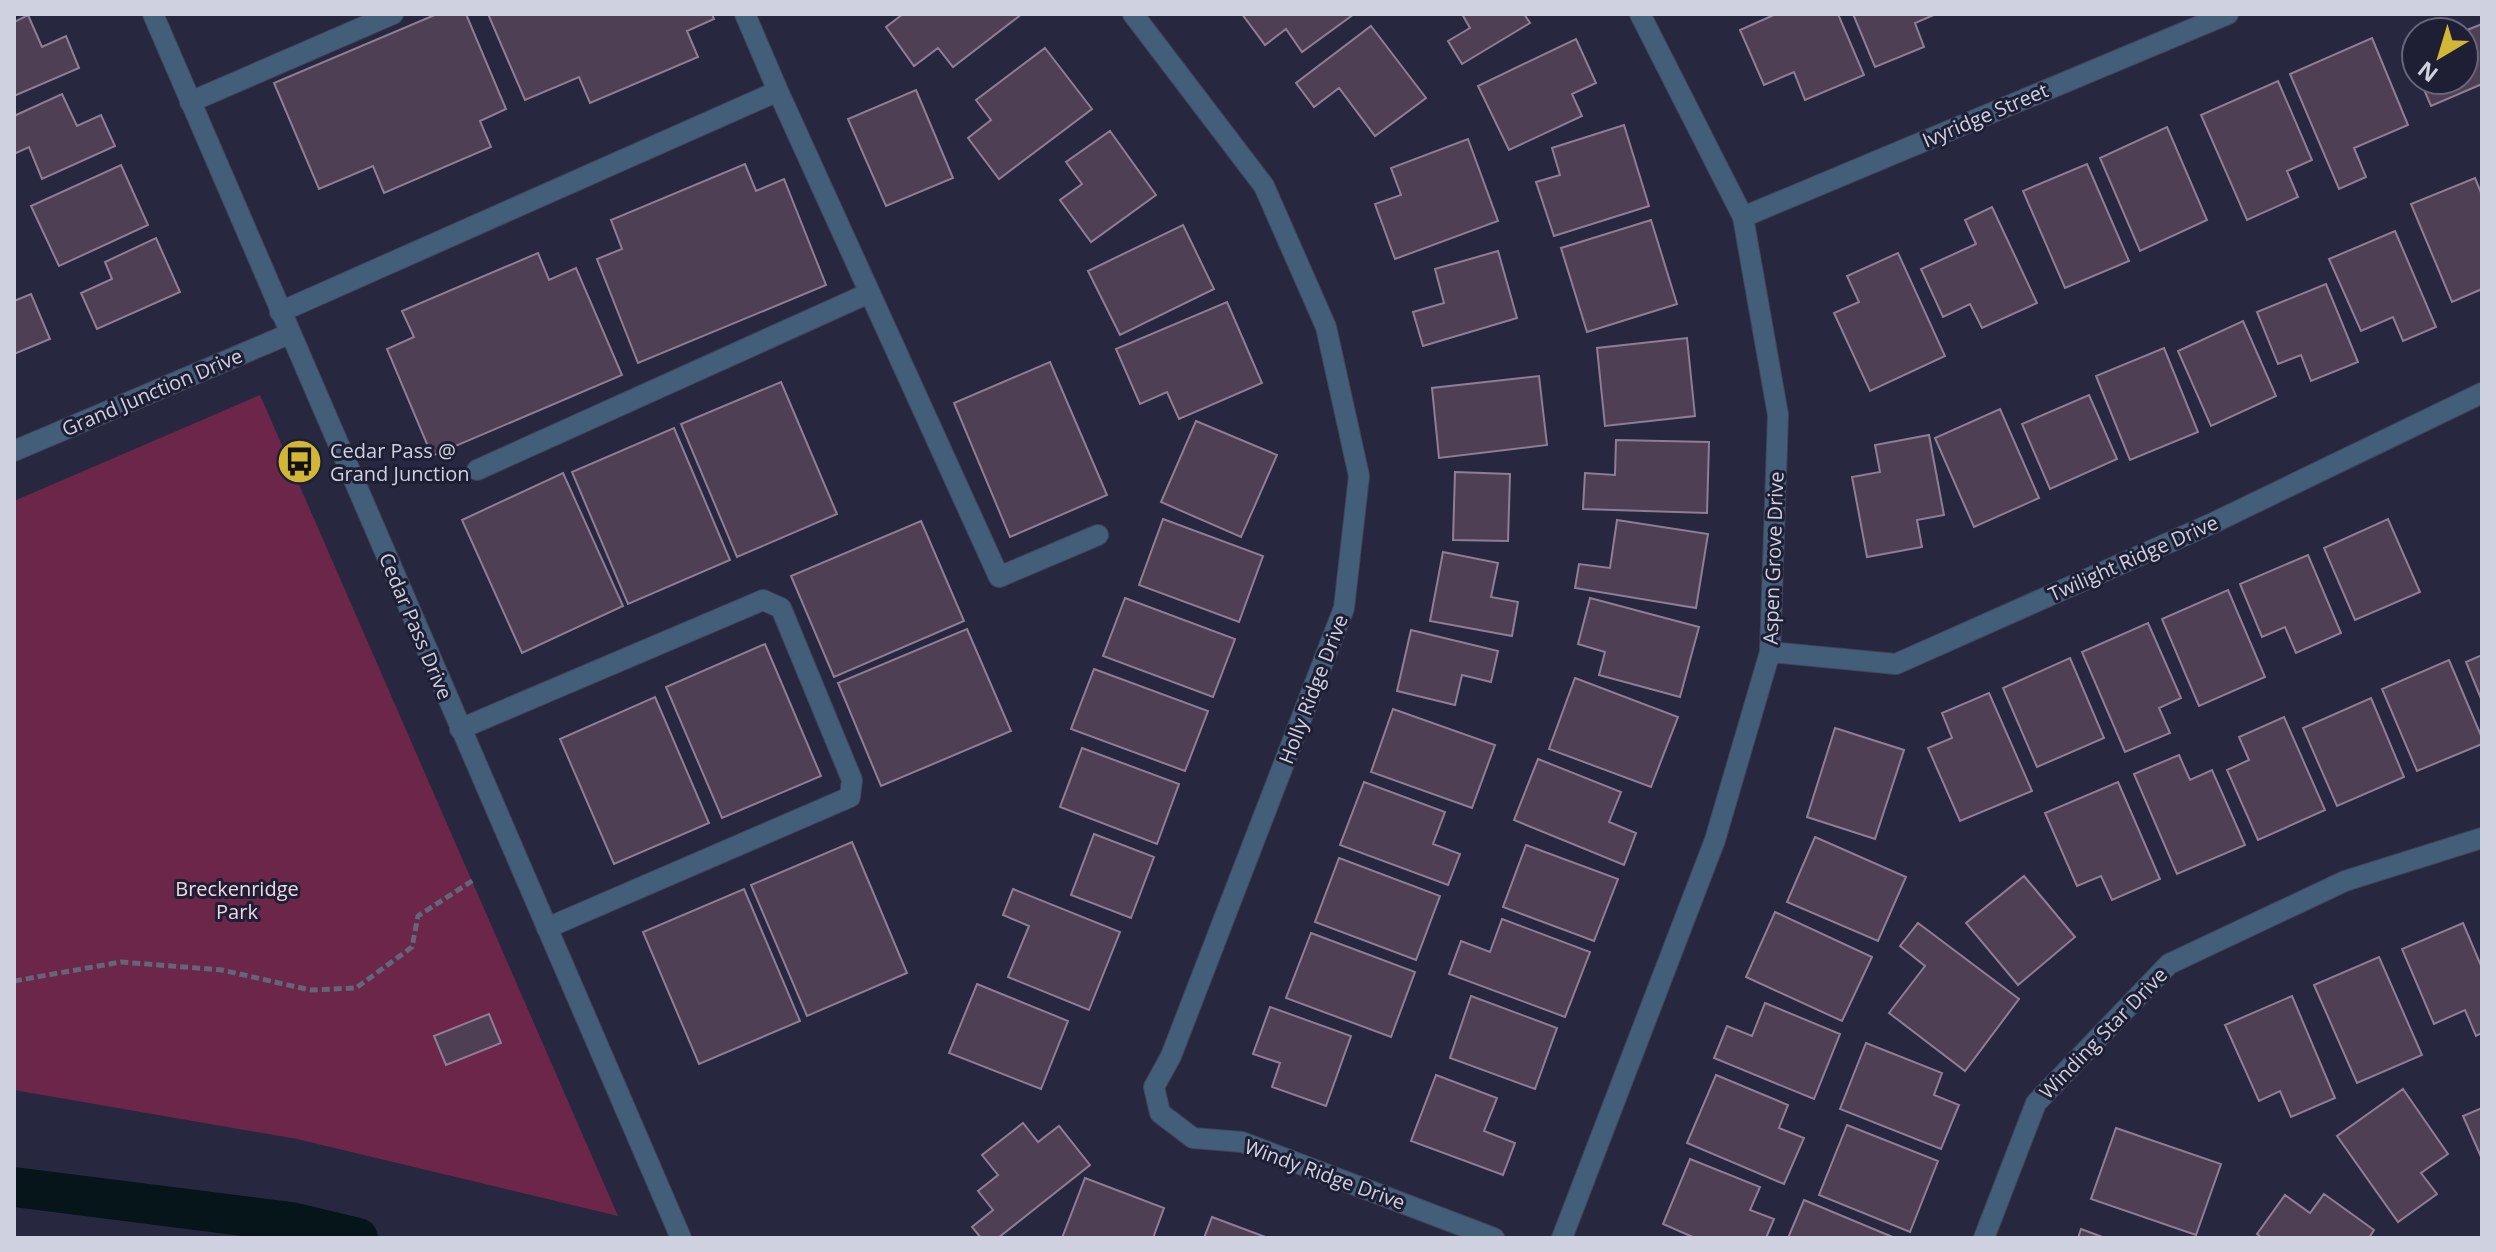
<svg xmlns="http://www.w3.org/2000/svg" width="2496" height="1252" viewBox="0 0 2496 1252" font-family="'Open Sans',sans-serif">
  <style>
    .green { fill: #6c2649 }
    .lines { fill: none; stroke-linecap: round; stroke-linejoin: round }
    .canal { stroke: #051519; stroke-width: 40 }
    .building { fill: #4f3f55; stroke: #8f7d95; stroke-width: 2 }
    .service-casing { stroke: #424359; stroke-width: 22 }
    .minor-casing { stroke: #424359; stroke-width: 22 }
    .tertiary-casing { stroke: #424359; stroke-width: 22 }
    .path { stroke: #646579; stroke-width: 5; stroke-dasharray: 8 4; stroke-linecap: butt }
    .service { stroke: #425e79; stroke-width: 20 }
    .minor { stroke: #425e79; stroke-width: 20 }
    .tertiary { stroke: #425e79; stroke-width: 20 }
    .labels { text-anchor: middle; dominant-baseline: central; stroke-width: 6; stroke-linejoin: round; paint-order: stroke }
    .street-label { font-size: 20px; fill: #d0d1e0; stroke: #1e1e34 }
    .poi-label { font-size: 20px; fill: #d0d1e0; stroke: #1e1e34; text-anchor: start }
    .park-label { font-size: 20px; fill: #f1d7e1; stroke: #1e1e34 }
  </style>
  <rect width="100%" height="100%" fill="#27283f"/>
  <path class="green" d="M260,395L618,1216L297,1139L14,1090V501Z"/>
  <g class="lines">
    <path class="canal" d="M14,1187L291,1222L358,1238"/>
  </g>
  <path class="building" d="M437,14H466L506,109L480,121L491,147L384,193L373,166L319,189L274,83Z
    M488,14H712L714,19L687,31L698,57L590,103L579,77L525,100Z
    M903,14H1022L953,67L938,48L914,66L886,27Z
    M1242,14H1354L1302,52L1286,29L1265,45Z
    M1462,14H1524L1530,23L1462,64L1448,41L1470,28Z
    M1776,14H1838L1864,75L1805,100L1794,72L1764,85L1740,30Z
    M1853,14H1936L1915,23L1924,47L1875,67Z
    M28,15L42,47L66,36L79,68L14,96V22Z
    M2482,24V84L2431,106L2420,80H2464L2462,32Z
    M1371,26L1426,98L1375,136L1339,88L1314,107L1296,83Z
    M2372,38L2408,125L2354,148L2366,177L2339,189L2290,74Z
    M1576,39L1596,83L1572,94L1582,116L1509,150L1478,86Z
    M1045,48L1092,109L999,179L968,138L991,120L976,100Z
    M2278,81L2312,160L2287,171L2298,197L2247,220L2201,115Z
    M916,90L953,178L886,206L848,119Z
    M62,94L77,126L101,115L115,146L42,179L29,147L14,154V116Z
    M1624,125L1649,206L1554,236L1536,182L1560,175L1552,148Z
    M2167,127L2207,220L2140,251L2100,158Z
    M1110,131L1156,195L1091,242L1060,200L1082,184L1066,162Z
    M1468,139L1498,221L1395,259L1375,204L1401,195L1391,168Z
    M745,164L756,191L784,179L826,285L638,363L597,259L622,249L611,220Z
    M2087,164L2129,261L2065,288L2023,191Z
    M121,165L148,225L59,266L31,206Z
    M2475,178L2482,195V289L2452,302L2411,204Z
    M1992,207L2037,303L1982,328L1970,304L1943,317L1921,269L1976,244L1965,220Z
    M1651,220L1677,304L1587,332L1561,248Z
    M1183,225L1214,289L1120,335L1088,271Z
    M2395,231L2436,327L2403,341L2393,317L2361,331L2329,259Z
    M156,238L180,292L97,329L81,293L112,279L105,262Z
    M1498,251L1517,318L1423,346L1413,312L1444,303L1435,269Z
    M538,253L549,280L576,268L622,375L432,456L387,349L414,337L402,311Z
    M1898,253L1945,356L1870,391L1834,313L1859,302L1847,276Z
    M2326,284L2358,362L2311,381L2301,355L2278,364L2257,312Z
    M31,294L50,339L14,354V301Z
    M1227,302L1262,383L1179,419L1167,392L1140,404L1116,349Z
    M2243,321L2276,396L2211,426L2178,351Z
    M1687,338L1695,416L1605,426L1597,348Z
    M2164,348L2198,432L2130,460L2096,376Z
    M1050,362L1107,495L1010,537L954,403Z
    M1539,376L1547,445L1439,458L1432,388Z
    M781,382L837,514L737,557L681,424Z
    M2089,395L2117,459L2050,489L2022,424Z
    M2000,409L2039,498L1974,527L1935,438Z
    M1196,421L1277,455L1241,537L1161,502Z
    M674,428L730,560L628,604L572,472Z
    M1929,435L1944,515L1917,520L1922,547L1867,557L1852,477L1880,472L1875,445Z
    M1616,440L1709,442L1707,513L1583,509L1585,473L1615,475Z
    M1455,472L1510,474L1508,541L1453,540Z
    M563,473L623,606L522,653L462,520Z
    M1163,519L1263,556L1239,622L1139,585Z
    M2388,519L2420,592L2355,620L2324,548Z
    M1617,520L1708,534L1696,608L1575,588L1579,564L1610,568Z
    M921,521L964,621L834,677L791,576Z
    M1443,552L1498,563L1491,597L1518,602L1512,636L1430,621Z
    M2308,555L2341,633L2296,653L2285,627L2262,637L2240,584Z
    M2228,590L2265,677L2199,706L2162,619Z
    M1125,598L1235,639L1213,697L1103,656Z
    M1590,598L1699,627L1680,697L1599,675L1605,652L1578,644Z
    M2148,623L2181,698L2159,708L2170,733L2125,752L2082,652Z
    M967,629L1011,731L881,786L838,683Z
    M1411,630L1498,651L1491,682L1462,675L1455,705L1397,691Z
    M765,644L821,776L722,818L666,687Z
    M2482,655V701L2466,662Z
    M2070,658L2104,738L2037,767L2003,688Z
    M2449,660L2482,738V744L2417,771L2382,689Z
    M1094,669L1208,711L1185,771L1071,729Z
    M1575,678L1678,717L1651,787L1549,749Z
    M1989,693L2032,791L1960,821L1928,748L1952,738L1942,713Z
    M655,697L709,823L614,864L560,739Z
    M2371,698L2404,777L2337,806L2303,728Z
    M1393,709L1495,745L1472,808L1371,772Z
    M2284,717L2325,810L2258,840L2227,770L2249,760L2239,737Z
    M1835,728L1904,750L1875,839L1807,817Z
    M1082,748L1179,784L1157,844L1060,807Z
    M2179,755L2190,780L2212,770L2245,845L2177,874L2134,774Z
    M1538,759L1621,792L1609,822L1636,833L1624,865L1514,820Z
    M1364,782L1445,812L1433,844L1460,854L1448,885L1340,845Z
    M2118,782L2160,879L2112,900L2101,876L2077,886L2045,813Z
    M1094,834L1154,857L1131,918L1071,895Z
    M1815,837L1906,877L1878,941L1787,902Z
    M852,842L907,973L807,1016L751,885Z
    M1526,845L1618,879L1594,941L1503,907Z
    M1339,858L1440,896L1416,960L1315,922Z
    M2024,876L2075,937L2018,985L1966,923Z
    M744,889L800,1021L699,1064L643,932Z
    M1013,889L1120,932L1089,1010L1008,977L1029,926L1003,915Z
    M1775,912L1872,957L1842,1021L1746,977Z
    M1502,919L1590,952L1565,1017L1449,974L1461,941L1490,952Z
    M1918,923L2019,999L1965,1071L1889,1013L1925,966L1900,946Z
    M2463,923L2482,968V1033L2476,1036L2465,1010L2434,1024L2402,949Z
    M1311,933L1415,972L1391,1037L1286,998Z
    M2379,957L2422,1055L2357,1083L2314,985Z
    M977,984L1068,1021L1041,1089L949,1053Z
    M1471,996L1557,1028L1535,1089L1450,1058Z
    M2292,996L2335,1098L2291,1117L2280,1091L2259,1101L2225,1025Z
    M1765,1003L1840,1034L1814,1099L1714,1058L1727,1026L1752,1036Z
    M1270,1007L1351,1036L1326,1106L1272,1087L1280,1063L1253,1054Z
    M489,1014L501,1043L446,1065L434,1036Z
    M1866,1043L1942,1073L1934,1095L1959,1105L1941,1149L1840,1109Z
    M1436,1075L1497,1098L1484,1131L1515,1143L1503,1175L1411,1141Z
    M1716,1075L1788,1105L1779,1128L1804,1138L1784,1184L1687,1143Z
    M2403,1089L2448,1154L2421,1173L2437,1194L2398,1222L2337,1136Z
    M2482,1108V1159L2463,1116Z
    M1023,1123L1038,1142L1059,1126L1090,1165L998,1238H981L972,1227L993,1210L978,1191L998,1175L982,1155Z
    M1847,1125L1938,1161L1910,1232L1819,1195Z
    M2116,1128L2221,1164L2196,1235L2091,1199Z
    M1690,1159L1760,1187L1750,1210L1774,1219L1766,1238H1695L1663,1224Z
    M1085,1178L1164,1208L1153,1238H1062Z
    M2324,1194L2374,1230L2369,1238H2262L2257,1234L2285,1195L2310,1213Z
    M1804,1200L1895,1238H1788Z
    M1212,1217L1268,1238H1204Z
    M2081,1229L2105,1238H2078Z"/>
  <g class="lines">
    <defs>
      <path id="service" d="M778,91L999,577L1098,535
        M190,102L393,14
        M280,312L778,91L745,14
        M477,470L869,293
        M460,729L763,600L781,608L852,780L850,797L547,928"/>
      <path id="minor" d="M1133,14L1264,186L1326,327L1359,476L1344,608L1171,1056L1154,1087L1160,1113L1193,1138L1242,1142L1494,1238
        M1743,217L2228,14
        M1770,652L1896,664L2213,523L2482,393
        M1562,1238L1715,840L1770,652L1778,415L1743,217L1640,14
        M1984,1238L2036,1103L2169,964L2345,881L2482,838"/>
      <path id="tertiary" d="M153,14L681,1238
        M14,451L289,334"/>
    </defs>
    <use href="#service" class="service-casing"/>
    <use href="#minor" class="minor-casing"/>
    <use href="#tertiary" class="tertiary-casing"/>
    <path class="path" d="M14,981L121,962L222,970L310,990L356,988L412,947L418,916L475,879"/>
    <use href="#service" class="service"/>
    <use href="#minor" class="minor"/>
    <use href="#tertiary" class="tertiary"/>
  </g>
  <defs>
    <symbol id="bus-disc" viewBox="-11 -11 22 22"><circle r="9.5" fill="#d2b635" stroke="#1e1e34"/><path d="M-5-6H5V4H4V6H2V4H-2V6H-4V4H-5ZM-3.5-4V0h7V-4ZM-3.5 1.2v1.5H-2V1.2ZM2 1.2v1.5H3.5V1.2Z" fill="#111"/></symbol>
  </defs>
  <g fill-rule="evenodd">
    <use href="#bus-disc" x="274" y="436" width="51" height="51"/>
  </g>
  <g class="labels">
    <g class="street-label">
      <text transform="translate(1985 115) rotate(-23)">Ivyridge Street</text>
      <text transform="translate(152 392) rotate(-23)">Grand Junction Drive</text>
      <text transform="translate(1773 558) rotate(-88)">Aspen Grove Drive</text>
      <text transform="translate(2133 558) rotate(-24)">Twilight Ridge Drive</text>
      <text transform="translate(416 626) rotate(67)">Cedar Pass Drive</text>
      <text transform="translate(1313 689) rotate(-69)">Holly Ridge Drive</text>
      <text transform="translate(2103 1033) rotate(-46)">Winding Star Drive</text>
      <text transform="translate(1325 1174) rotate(20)">Windy Ridge Drive</text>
    </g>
    <g class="poi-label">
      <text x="330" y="450">Cedar Pass @<tspan x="330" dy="23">Grand Junction</tspan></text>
    </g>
    <g class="park-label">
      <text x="237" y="888">Breckenridge<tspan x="237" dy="23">Park</tspan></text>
    </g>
  </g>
  <rect width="2496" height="1252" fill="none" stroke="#d0d1e0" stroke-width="32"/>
  <g transform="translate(2440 56) rotate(218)"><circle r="38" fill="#1e1e34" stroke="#656679" stroke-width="2"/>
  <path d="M0-6L14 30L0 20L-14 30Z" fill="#d2b635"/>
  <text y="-12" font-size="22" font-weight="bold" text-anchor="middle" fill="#d0d1e0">N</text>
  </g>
</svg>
